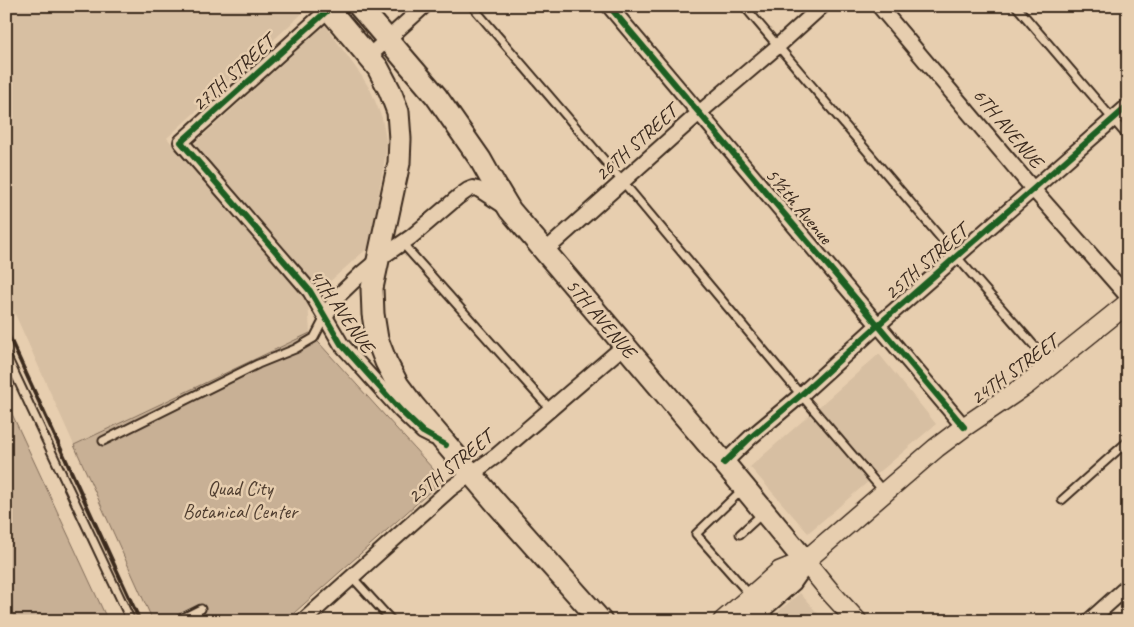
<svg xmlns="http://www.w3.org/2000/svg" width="1134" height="627" viewBox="0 0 1134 627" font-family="Caveat,sans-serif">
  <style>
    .built { fill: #d7bfa2 }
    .green { fill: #c8b095; stroke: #826d5a }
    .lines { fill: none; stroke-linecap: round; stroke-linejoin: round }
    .lane-casing { stroke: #3b2a1e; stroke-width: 11 }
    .street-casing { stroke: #3b2a1e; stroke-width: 18 }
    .secondary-casing { stroke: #3b2a1e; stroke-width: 22 }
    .primary-casing { stroke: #3b2a1e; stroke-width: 25 }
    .lane { stroke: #e7ceaf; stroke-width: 7 }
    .street { stroke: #e7ceaf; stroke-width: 14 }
    .secondary { stroke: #e7ceaf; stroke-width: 19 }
    .primary { stroke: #e7ceaf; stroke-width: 21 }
    .rail { stroke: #3b2a1e; stroke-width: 4 }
    .cycleway-casing { stroke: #e7ceaf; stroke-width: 9 }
    .cycleway { stroke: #1b5e20; stroke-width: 6 }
    .labels { text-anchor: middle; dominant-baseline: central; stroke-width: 5; stroke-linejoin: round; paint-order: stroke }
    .street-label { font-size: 20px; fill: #3b2a1e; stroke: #e7ceaf }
    .park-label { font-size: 20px; fill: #503e30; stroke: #e7ceaf }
  </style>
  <rect width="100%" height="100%" fill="#e7ceaf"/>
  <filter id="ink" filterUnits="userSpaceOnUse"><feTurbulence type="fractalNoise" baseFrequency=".02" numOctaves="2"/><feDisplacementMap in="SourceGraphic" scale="10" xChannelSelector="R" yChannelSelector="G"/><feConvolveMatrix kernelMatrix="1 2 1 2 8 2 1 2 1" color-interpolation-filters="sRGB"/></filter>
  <g filter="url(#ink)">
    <path class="built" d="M6,6H303L306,10L167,138L308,301L310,333L74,445L6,294Z
      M325,25L361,75L371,91L382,118L387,146L370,246L327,284L313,282L194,144Z
      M879,354L936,424L808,533L750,467Z
      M800,593L824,621H776L772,617Z"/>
    <path class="green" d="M310,333L443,480L285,621H153L74,445Z
      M6,401L108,621H6Z"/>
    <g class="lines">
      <defs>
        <path id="lane" d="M472,6L623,182L801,395L884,492
          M744,6L956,256L1051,365
          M1016,6L1128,137
          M402,243L551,410
          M6,355L131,621
          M103,441L258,364L295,349L314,338L325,317
          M742,490L696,534L751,596
          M1062,500L1128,441
          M740,534L762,514
          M352,577L392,621
          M763,610L772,621
          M177,621L201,609"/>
        <path id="street" d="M609,6L964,427
          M879,6L1033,189L1128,297
          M329,9L181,142L310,291L341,344L401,411L423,432L433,437
          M368,57L424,6
          M545,251L699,113L778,46L822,6
          M325,317L337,297L361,274L379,259L411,237L458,197L468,190L473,188L478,189L504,206
          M724,463L751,437L801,395L878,325L1128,106
          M303,621L450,489L496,456L624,346
          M1089,621L1128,586"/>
        <path id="secondary" d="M805,561L832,594L857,621
          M723,621L780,571L805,561L936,448L964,427L1026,385L1128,303"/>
        <g id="primary">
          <path d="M326,6L378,68L390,91L398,112L400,139L399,163L372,288L373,314L377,339L386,362L398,385L413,405L496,503L601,621"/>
          <path id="s1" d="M359,6L436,96L480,159L489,175L510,210L724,463L805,561L791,581L746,621"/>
        </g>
      </defs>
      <use href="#lane" class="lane-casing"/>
      <use href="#street" class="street-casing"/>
      <use href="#secondary" class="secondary-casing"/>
      <use href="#primary" class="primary-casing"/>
      <use href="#lane" class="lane"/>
      <use href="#street" class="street"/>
      <use href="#secondary" class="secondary"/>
      <use href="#primary" class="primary"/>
      <path class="rail" d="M6,330L140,621"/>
      <defs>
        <path id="cycleway" d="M609,6L964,427
          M329,9L181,142L310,291L341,344L401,411L423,432L446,445
          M724,463L751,437L801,395L878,325L1128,106"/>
      </defs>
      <use href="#cycleway" class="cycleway-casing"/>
      <use href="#cycleway" class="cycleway"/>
    </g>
  </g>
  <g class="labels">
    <g class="street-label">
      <text transform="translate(233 73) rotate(-42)">27TH STREET</text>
      <text transform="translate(1008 128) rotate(50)">6TH AVENUE</text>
      <text transform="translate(636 143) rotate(-42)">26TH STREET</text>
      <text transform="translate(799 206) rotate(50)">5½th Avenue</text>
      <text transform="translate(926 262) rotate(-41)">25TH STREET</text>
      <text transform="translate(342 311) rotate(55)">4TH AVENUE</text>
      <text stroke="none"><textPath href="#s1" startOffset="396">5TH AVENUE</textPath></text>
      <text transform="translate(1014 370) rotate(-36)">24TH STREET</text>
      <text transform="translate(450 467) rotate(-39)">25TH STREET</text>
    </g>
    <g class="park-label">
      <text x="240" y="488">Quad City<tspan x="240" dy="23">Botanical Center</tspan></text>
    </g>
  </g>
  <rect width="1134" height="627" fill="none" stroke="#e7ceaf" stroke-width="25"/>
  <rect x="12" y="12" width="1109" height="602" fill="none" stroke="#3b2a1e" stroke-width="2" filter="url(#ink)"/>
</svg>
